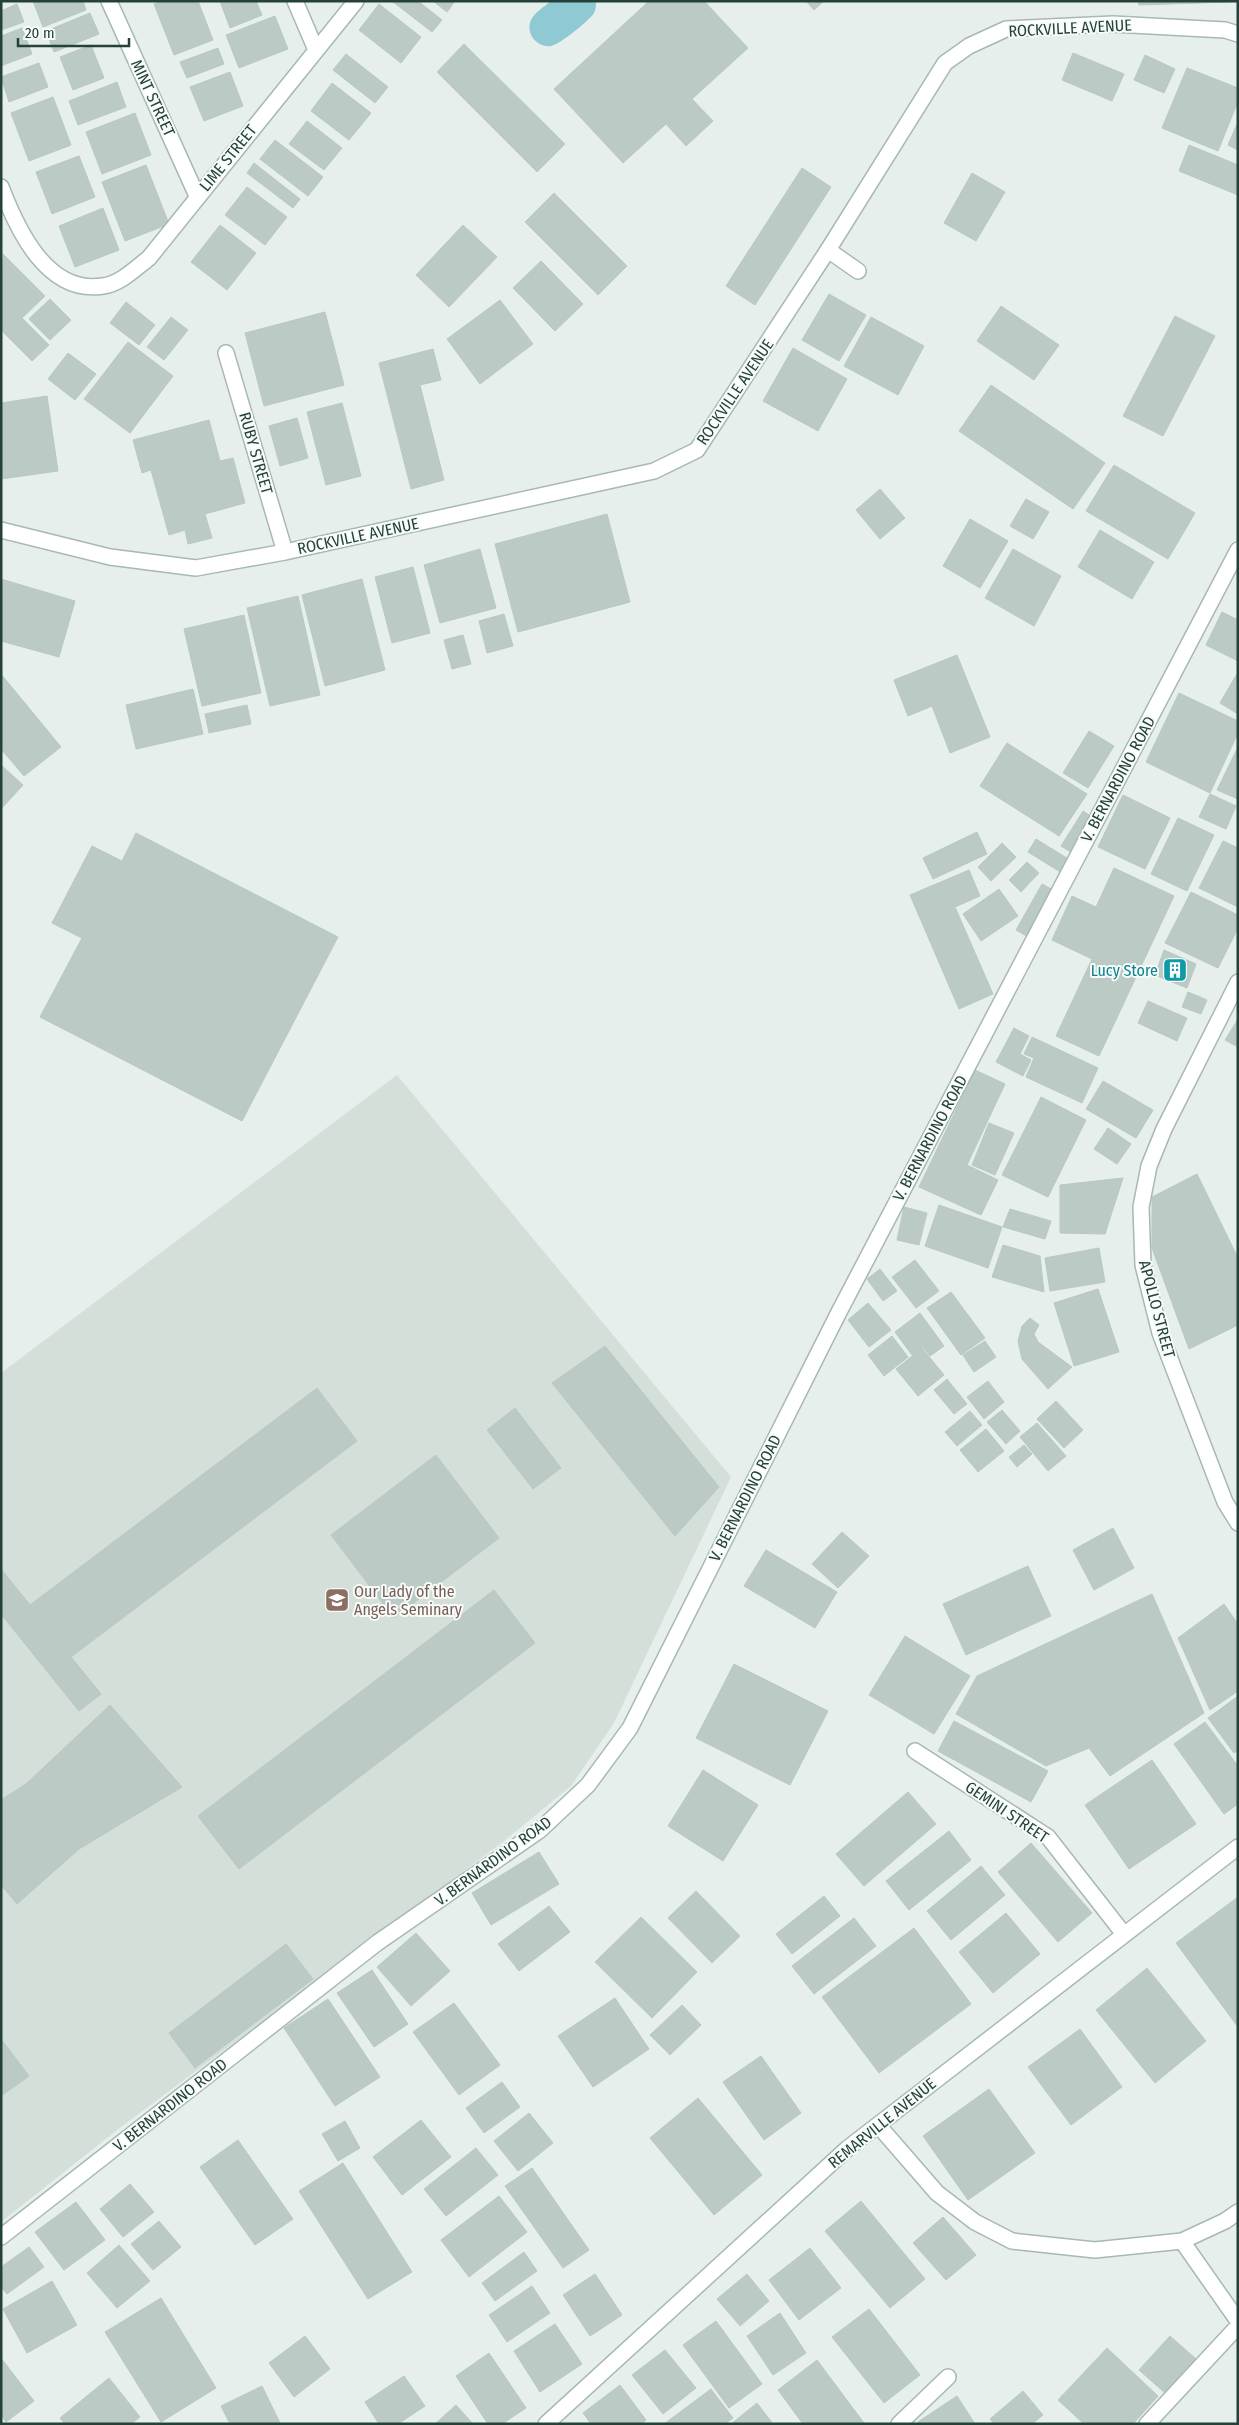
<svg xmlns="http://www.w3.org/2000/svg" width="1239" height="2425" viewBox="0 0 1239 2425" font-family="'Fira Sans Condensed',sans-serif">
  <style>
    .built { fill: #d4dfda }
    .water { fill: #8ec9d4 }
    .building { fill: #bbcac4; stroke: #b8c9c2 }
    .lines { fill: none; stroke-linecap: round; stroke-linejoin: round }
    .lane-casing { stroke: #a8b8b2; stroke-width: 18 }
    .street-casing { stroke: #a8b8b2; stroke-width: 18 }
    .lane { stroke: #fff; stroke-width: 15 }
    .street { stroke: #fff; stroke-width: 15 }
    .labels { text-anchor: middle; dominant-baseline: central; stroke-width: 4; stroke-linejoin: round; paint-order: stroke }
    .street-label { font-size: 16px; fill: #24423a; stroke: #f7fbf9 }
    .culture-label { font-size: 16px; fill: #0d838f; stroke: #f7fbf9; text-anchor: end }
    .education-label { font-size: 16px; fill: #785e54; stroke: #f7fbf9; text-anchor: start }
  </style>
  <rect width="100%" height="100%" fill="#e6efeb"/>
  <path class="built" d="M397,1075L731,1477L614,1723L571,1786L504,1841L121,2127L1,2222V1373Z"/>
  <path class="water" d="M551,1H596C596,5 596,9 594,13C590,20 559,45 551,46C537,48 525,33 531,20C535,12 544,7 551,1Z"/>
  <path class="building" d="M33,1H83L86,10L43,27Z
    M162,1H198L213,40L174,55L154,4Z
    M220,1H256L262,15L230,28Z
    M392,1H418L442,20L432,32Z
    M433,1H455L447,12Z
    M649,1H704L748,48L692,99L713,121L686,146L666,124L623,163L554,89Z
    M806,1H824L814,10Z
    M1138,1H1231V2L1139,5Z
    M17,4L24,22L1,30V11Z
    M379,4L421,37L401,63L359,30Z
    M90,13L99,34L54,52L46,31Z
    M275,16L288,49L239,68L226,35Z
    M22,28L32,54L1,66V36Z
    M464,44L565,144L537,172L437,72Z
    M91,45L104,78L73,90L60,57Z
    M218,48L224,64L187,78L180,62Z
    M1073,53L1124,74L1112,101L1062,80Z
    M346,54L388,87L375,103L333,70Z
    M1145,55L1175,69L1164,93L1134,80Z
    M39,63L48,87L9,102L1,77Z
    M1187,68L1238,88V101L1218,151L1162,128Z
    M230,72L243,106L204,121L190,87Z
    M117,82L126,107L78,125L69,101Z
    M332,83L371,113L349,140L311,111Z
    M53,97L71,145L29,161L11,113Z
    M135,113L151,155L102,174L86,132Z
    M307,121L342,148L324,170L289,144Z
    M1238,122V150L1228,145Z
    M275,140L323,177L308,196L260,159Z
    M1189,145L1238,165V195L1179,171Z
    M79,156L95,197L52,214L36,172Z
    M254,163L300,199L293,208L247,173Z
    M146,165L169,224L125,241L102,182Z
    M802,168L831,187L755,305L726,286Z
    M972,173L1005,192L976,241L944,223Z
    M247,187L287,217L265,245L225,215Z
    M554,193L627,266L598,295L525,222Z
    M103,208L119,250L75,267L59,226Z
    M220,225L256,253L227,290L191,262Z
    M463,225L497,257L449,307L416,275Z
    M3,254L45,296L22,318L49,345L32,361L1,330Z
    M541,261L583,304L555,331L513,288Z
    M829,294L866,315L839,361L802,340Z
    M50,299L71,320L50,340L29,319Z
    M500,300L533,344L480,384L447,339Z
    M126,302L155,325L139,345L110,323Z
    M1001,306L1059,345L1034,380L977,341Z
    M325,312L344,385L264,406L245,333Z
    M1175,316L1215,336L1163,436L1123,416Z
    M171,317L188,330L164,360L147,347Z
    M871,317L924,346L898,395L844,366Z
    M128,342L173,376L130,433L84,399Z
    M793,348L847,379L818,431L763,401Z
    M433,349L441,380L420,385L444,480L411,489L379,363Z
    M68,353L96,374L75,400L48,379Z
    M991,385L1105,463L1073,509L959,431Z
    M47,396L58,471L1,479V403Z
    M342,403L361,476L326,485L307,412Z
    M297,418L308,458L280,466L269,426Z
    M209,420L220,461L233,458L245,503L205,514L212,538L188,544L185,530L169,535L151,470L142,473L133,440Z
    M1114,465L1195,513L1168,559L1086,511Z
    M880,489L905,518L880,539L856,510Z
    M1026,499L1049,512L1033,539L1010,526Z
    M607,514L630,602L518,632L495,544Z
    M970,519L1008,541L980,588L943,566Z
    M1100,530L1154,562L1132,599L1078,567Z
    M480,549L496,608L440,623L424,565Z
    M1013,549L1061,576L1034,626L985,598Z
    M413,567L430,633L392,643L375,577Z
    M1,579L75,601L59,657L1,641Z
    M362,579L385,670L325,686L302,595Z
    M298,596L320,695L270,706L247,608Z
    M1222,612L1238,620V661L1206,645Z
    M504,614L513,646L487,653L479,621Z
    M244,615L261,693L202,706L184,629Z
    M463,635L471,664L452,669L444,640Z
    M957,655L990,737L950,753L932,706L908,716L894,680Z
    M1238,672V714L1220,703Z
    M1,674L61,747L24,776L1,749Z
    M193,689L203,734L136,749L126,705Z
    M1179,693L1238,721V733L1210,793L1146,762Z
    M247,705L251,724L209,733L205,714Z
    M1089,731L1114,746L1088,788L1063,773Z
    M1007,743L1087,794L1059,836L980,786Z
    M1238,747V799L1217,790Z
    M1,765L23,785L1,809Z
    M1210,794L1236,806L1226,829L1199,817Z
    M1123,795L1170,818L1145,869L1098,847Z
    M1083,811L1095,819L1074,854L1061,846Z
    M1178,818L1214,835L1187,891L1151,874Z
    M977,832L987,854L933,879L923,858Z
    M136,833L338,937L242,1121L40,1017L82,938L52,923L92,846L122,861Z
    M1036,839L1070,860L1062,873L1028,852Z
    M1223,841L1238,848V907L1199,888Z
    M1002,843L1016,857L991,881L978,867Z
    M1027,862L1039,873L1021,892L1009,880Z
    M1114,868L1174,896L1099,1056L1056,1036L1092,959L1052,940L1072,896L1096,907Z
    M969,870L980,896L955,907L993,994L959,1009L910,895Z
    M1042,884L1057,892L1030,938L1016,930Z
    M999,889L1018,916L981,941L963,914Z
    M1191,892L1238,915V928L1218,968L1165,943Z
    M1164,950L1196,964L1187,988L1155,975Z
    M1188,992L1207,1000L1201,1014L1182,1007Z
    M1148,1001L1187,1018L1177,1041L1138,1023Z
    M1238,1019V1047L1225,1040Z
    M1014,1028L1029,1036L1020,1054L1031,1060L1023,1076L996,1062Z
    M1032,1037L1098,1068L1082,1103L1026,1077L1034,1058L1024,1054Z
    M975,1070L1005,1084L967,1165L998,1180L981,1215L919,1187Z
    M1103,1081L1153,1110L1136,1138L1086,1109Z
    M1041,1097L1086,1120L1048,1197L1002,1175Z
    M989,1123L1014,1133L995,1175L972,1165Z
    M1108,1128L1131,1144L1117,1164L1094,1149Z
    M1197,1174L1238,1258V1325L1189,1349L1152,1248V1197Z
    M1123,1178L1105,1234L1060,1233V1185Z
    M939,1205L1002,1227L988,1268L925,1246Z
    M904,1207L927,1213L919,1245L897,1240Z
    M1010,1209L1051,1221L1045,1239L1003,1227Z
    M1003,1245L1040,1256L1044,1292L992,1277Z
    M1099,1248L1105,1282L1050,1291L1045,1258Z
    M915,1260L939,1291L916,1308L892,1277Z
    M880,1269L897,1291L883,1301L867,1279Z
    M1098,1289L1119,1352L1074,1366L1054,1303Z
    M951,1292L985,1338L961,1355L927,1308Z
    M868,1303L891,1330L869,1347L848,1320Z
    M920,1313L944,1346L930,1356L923,1347L912,1355L895,1332Z
    M1030,1318L1039,1325L1034,1334L1038,1342L1072,1367L1048,1389L1022,1359L1018,1341L1022,1326Z
    M892,1336L908,1357L884,1376L868,1355Z
    M985,1341L996,1357L974,1372L963,1355Z
    M605,1346L719,1487L675,1536L552,1383Z
    M922,1348L944,1375L918,1396L896,1369Z
    M947,1379L967,1404L954,1414L934,1390Z
    M988,1381L1004,1402L984,1419L967,1397Z
    M317,1388L357,1441L71,1657L101,1694L79,1711L1,1614V1569L30,1605Z
    M1056,1401L1083,1430L1064,1448L1037,1419Z
    M515,1408L561,1468L533,1489L487,1430Z
    M1002,1410L1020,1431L1006,1444L987,1422Z
    M970,1411L982,1425L957,1446L945,1432Z
    M1037,1423L1066,1456L1048,1471L1020,1437Z
    M986,1429L1004,1451L978,1472L960,1450Z
    M1024,1445L1032,1454L1017,1467L1009,1457Z
    M436,1455L499,1538L394,1618L331,1535Z
    M1113,1528L1134,1568L1094,1590L1073,1550Z
    M842,1532L869,1556L838,1588L812,1564Z
    M766,1550L837,1592L815,1628L744,1586Z
    M1028,1566L1051,1616L966,1655L943,1604Z
    M494,1590L535,1643L239,1869L198,1816Z
    M1152,1594L1204,1713L1110,1776L1089,1748L1046,1766L956,1714L977,1676Z
    M1224,1604L1238,1624V1691L1210,1710L1178,1638Z
    M905,1636L970,1676L934,1734L869,1695Z
    M734,1664L828,1711L790,1785L696,1738Z
    M1238,1696V1750L1234,1753L1208,1718Z
    M110,1705L182,1787L79,1849L17,1904L1,1885V1800L26,1784Z
    M954,1721L1048,1771L1031,1802L938,1751Z
    M1205,1722L1238,1766V1804L1224,1814L1174,1744Z
    M1152,1760L1196,1824L1129,1869L1085,1805Z
    M703,1770L758,1805L723,1861L668,1826Z
    M908,1792L936,1824L864,1886L836,1854Z
    M949,1831L971,1860L909,1910L886,1881Z
    M1031,1843L1092,1913L1058,1942L998,1872Z
    M539,1852L559,1884L491,1925L472,1893Z
    M981,1866L1005,1895L951,1940L927,1911Z
    M696,1891L740,1936L712,1963L668,1918Z
    M824,1896L840,1916L792,1954L776,1934Z
    M1238,1897V2027L1176,1943Z
    M549,1906L570,1932L519,1971L498,1944Z
    M1006,1913L1040,1954L993,1993L959,1952Z
    M641,1917L697,1972L652,2018L595,1962Z
    M854,1918L876,1946L814,1994L792,1966Z
    M914,1928L971,2004L879,2073L822,1997Z
    M416,1933L450,1971L411,2006L377,1967Z
    M286,1944L313,1979L195,2068L169,2033Z
    M1147,1968L1206,2041L1155,2083L1096,2010Z
    M372,1970L408,2024L374,2047L337,1993Z
    M615,1998L649,2049L593,2087L558,2036Z
    M328,1999L380,2077L335,2106L284,2028Z
    M454,2003L500,2065L459,2095L413,2032Z
    M682,2005L701,2025L670,2055L650,2035Z
    M1080,2029L1122,2087L1071,2125L1028,2067Z
    M1,2039L29,2076L1,2096Z
    M761,2056L801,2113L764,2140L723,2082Z
    M502,2082L520,2107L484,2133L466,2108Z
    M989,2089L1035,2153L968,2200L923,2136Z
    M698,2098L762,2175L714,2215L650,2138Z
    M529,2113L553,2143L518,2171L494,2141Z
    M421,2120L451,2157L402,2195L373,2157Z
    M345,2121L360,2148L338,2161L322,2134Z
    M238,2140L293,2219L255,2245L200,2167Z
    M476,2148L498,2175L446,2216L424,2189Z
    M343,2163L412,2272L368,2299L299,2191Z
    M532,2168L589,2250L563,2268L505,2186Z
    M130,2184L154,2212L123,2237L100,2209Z
    M499,2196L527,2232L469,2277L441,2240Z
    M861,2201L925,2279L890,2308L825,2231Z
    M76,2202L105,2240L64,2270L35,2232Z
    M943,2217L976,2255L946,2280L913,2243Z
    M159,2221L181,2247L153,2270L131,2244Z
    M119,2245L150,2281L117,2308L87,2273Z
    M29,2247L44,2267L7,2294L1,2287V2267Z
    M810,2248L841,2288L799,2320L769,2280Z
    M524,2252L537,2271L495,2301L482,2283Z
    M595,2274L622,2315L590,2336L563,2295Z
    M747,2274L769,2301L740,2326L717,2299Z
    M52,2281L77,2325L27,2353L3,2309Z
    M532,2286L550,2313L507,2342L489,2315Z
    M161,2298L216,2388L161,2422L105,2332Z
    M869,2309L920,2375L884,2403L832,2337Z
    M780,2313L806,2353L773,2375L747,2336Z
    M716,2321L762,2384L729,2408L683,2345Z
    M555,2324L582,2364L540,2392L514,2351Z
    M305,2336L330,2369L294,2397L269,2363Z
    M1170,2336L1196,2359L1165,2393L1139,2370Z
    M1107,2348L1158,2396L1133,2424H1084L1058,2400Z
    M665,2350L696,2388L663,2414L632,2375Z
    M489,2353L526,2408L502,2424H488L456,2376Z
    M1,2358L34,2401L6,2422L1,2415Z
    M817,2360L864,2423L863,2424H803L778,2390Z
    M404,2376L425,2406L398,2424H379L365,2402Z
    M109,2378L140,2417L131,2424H65L60,2418Z
    M620,2385L646,2420L642,2424H591L583,2413Z
    M262,2386L280,2423L230,2424L221,2406Z
    M711,2389L733,2418L725,2424H664Z
    M1023,2391L1043,2415L1032,2424H994L990,2419Z
    M957,2396L975,2424H919L918,2422Z
    M757,2403L773,2424H731Z
    M456,2405L473,2424H435Z"/>
  <g class="lines">
    <defs>
      <path id="lane" d="M828,250L858,271
        M899,2424L948,2377"/>
      <path id="street" d="M109,1L197,196
        M295,1L316,50
        M1,187C17,229 47,295 103,286C120,284 136,268 149,258L356,1
        M226,353L285,552
        M1,530L110,557L196,568L285,552L654,471L697,450L828,250L945,63L969,46L1006,29L1113,24L1225,30L1238,34
        M1238,982L1164,1129L1149,1166L1141,1207L1143,1265L1160,1333L1225,1502L1238,1523
        M915,1751L1048,1837L1123,1933
        M878,2125L937,2193L975,2222L1012,2241L1095,2250L1182,2241L1225,2221L1238,2212
        M1,2237L377,1943L540,1830L588,1785L630,1728L839,1312L1238,550
        M1182,2241L1238,2321
        M546,2424L848,2148L1238,1847
        M1147,2424L1238,2326"/>
    </defs>
    <use href="#lane" class="lane-casing"/>
    <use href="#street" class="street-casing"/>
    <use href="#lane" class="lane"/>
    <use href="#street" class="street"/>
  </g>
  <defs>
    <symbol id="building-square" viewBox="-11 -11 22 22"><rect x="-9" y="-9" width="18" height="18" rx="4" fill="#0f9aa8" stroke="#f7fbf9"/><path d="M-4-6H4V6H1V3H-1V6H-4ZM-2.5-4.3h1.7v1.8h-1.7ZM.8-4.3h1.7v1.8H.8ZM-2.5-1h1.7V.8h-1.7ZM.8-1h1.7V.8H.8Z" fill="#fff"/></symbol>
    <symbol id="school-square" viewBox="-11 -11 22 22"><rect x="-9" y="-9" width="18" height="18" rx="4" fill="#8d6e63" stroke="#f7fbf9"/><path d="M0-5L7-2L0 1L-7-2ZM-4 1L0 2.5L4 1V4Q0 6-4 4Z" fill="#fff"/></symbol>
  </defs>
  <g fill-rule="evenodd">
    <use href="#building-square" x="1161" y="956" width="28" height="28"/>
    <use href="#school-square" x="323" y="1586" width="28" height="28"/>
  </g>
  <g class="labels">
    <g class="street-label">
      <text transform="translate(1070 28) rotate(-3)">ROCKVILLE AVENUE</text>
      <text transform="translate(153 98) rotate(65)">MINT STREET</text>
      <text transform="translate(228 158) rotate(-51)">LIME STREET</text>
      <text transform="translate(735 392) rotate(-56)">ROCKVILLE AVENUE</text>
      <text transform="translate(256 453) rotate(74)">RUBY STREET</text>
      <text transform="translate(358 536) rotate(-12)">ROCKVILLE AVENUE</text>
      <text transform="translate(1118 779) rotate(-62)">V. BERNARDINO ROAD</text>
      <text transform="translate(930 1138) rotate(-62)">V. BERNARDINO ROAD</text>
      <text transform="translate(1157 1309) rotate(75)">APOLLO STREET</text>
      <text transform="translate(745 1498) rotate(-63)">V. BERNARDINO ROAD</text>
      <text transform="translate(1007 1812) rotate(34)">GEMINI STREET</text>
      <text transform="translate(493 1861) rotate(-36)">V. BERNARDINO ROAD</text>
      <text transform="translate(170 2105) rotate(-38)">V. BERNARDINO ROAD</text>
      <text transform="translate(882 2123) rotate(-39)">REMARVILLE AVENUE</text>
    </g>
    <g class="culture-label">
      <text x="1158" y="970">Lucy Store</text>
    </g>
    <g class="education-label">
      <text x="354" y="1591">Our Lady of the<tspan x="354" dy="18">Angels Seminary</tspan></text>
    </g>
  </g>
  <rect width="1239" height="2425" fill="none" stroke="#24423a" stroke-width="5"/>
  <path d="M18 38v8h111v-8" fill="none" stroke="#24423a" stroke-width="2.5"/>
  <text x="25" y="38" font-size="15" fill="#24423a" stroke="#f7fbf9" stroke-width="4" paint-order="stroke">20 m</text>
</svg>
